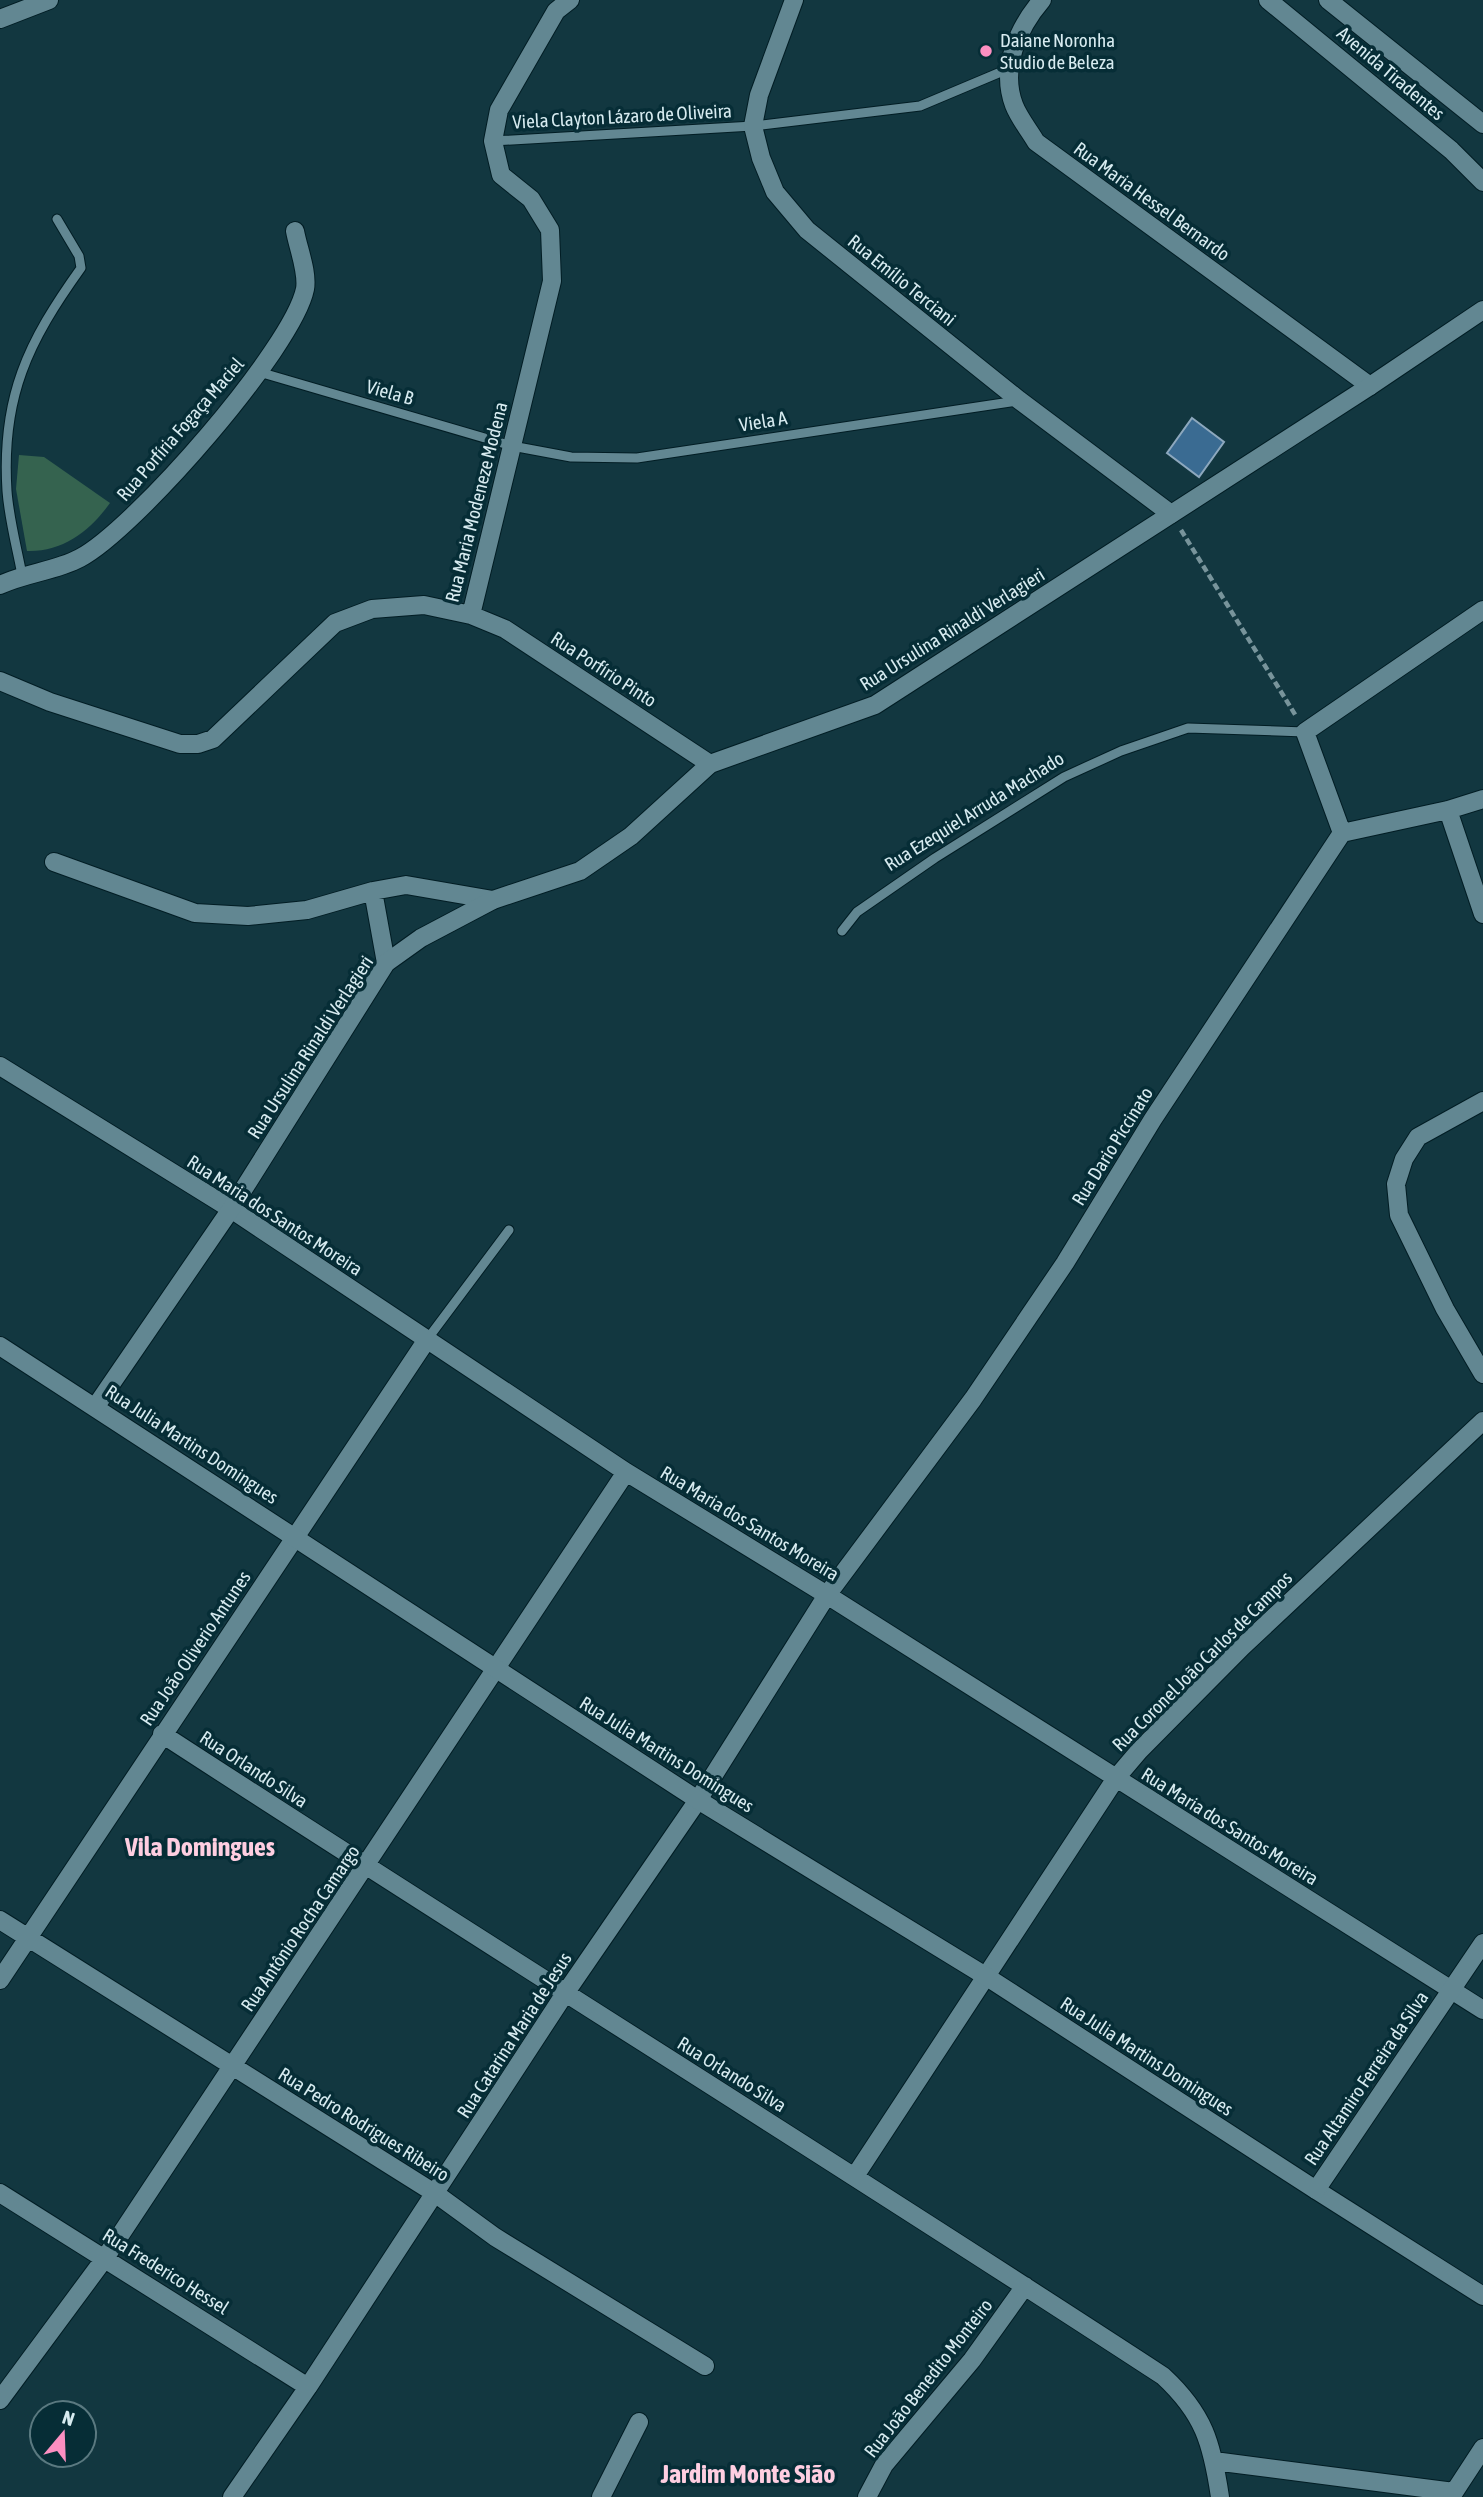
<svg xmlns="http://www.w3.org/2000/svg" width="1483" height="2497" viewBox="0 0 1483 2497" font-family="'Asap Condensed',sans-serif">
  <style>
    .green { fill: #35634f }
    .building { fill: #3a6b92; stroke: #8da8be; stroke-width: 2 }
    .lines { fill: none; stroke-linecap: round; stroke-linejoin: round }
    .lane-casing { stroke: #021d24; stroke-width: 11 }
    .street-casing { stroke: #021d24; stroke-width: 20 }
    .secondary-casing { stroke: #021d24; stroke-width: 20 }
    .path { stroke: #78949b; stroke-width: 4.5; stroke-dasharray: 7 3.5; stroke-linecap: butt }
    .lane { stroke: #628792; stroke-width: 9 }
    .street { stroke: #628792; stroke-width: 18 }
    .secondary { stroke: #628792; stroke-width: 18 }
    .poi-dot { fill: #fc8fc1; stroke: #062d36; stroke-width: 2.5 }
    .labels { text-anchor: middle; dominant-baseline: central; stroke-width: 7; stroke-linejoin: round; paint-order: stroke }
    .poi-label { font-size: 19px; fill: #d7ebf0; stroke: #062d36; text-anchor: start }
    .street-label { font-size: 19px; fill: #d7ebf0; stroke: #062d36 }
    .district-label { font-size: 26px; font-weight: bold; fill: #fecee1; stroke: #062d36 }
  </style>
  <rect width="100%" height="100%" fill="#123740"/>
  <path class="green" d="M19,455L44,457L110,503C90,531 63,552 27,551L16,489Z"/>
  <path class="building" d="M1192,418L1224,442L1199,477L1167,453Z"/>
  <g class="lines">
    <defs>
      <path id="lane" d="M493,141L753,126L920,106L1008,69
        M259,372L512,446L571,457L637,458L1017,401
        M22,575C17,548 9,519 7,491C1,397 28,342 81,268L79,256L57,219
        M842,931L857,912L935,858L1064,777L1121,751L1188,728L1305,732
        M426,1341L509,1230"/>
      <path id="street" d="M794,0L759,95L753,126L761,158L775,192L807,230L1019,400L1171,514
        M1042,0C1018,28 1000,68 1014,105C1019,118 1029,130 1036,142L1370,386
        M1268,0L1451,150L1483,182
        M1328,0L1483,124
        M0,19L49,0
        M0,585C25,573 56,571 80,558C135,529 293,348 305,289C308,272 298,248 295,231
        M471,615L505,629L710,764
        M0,681L50,702L180,744H198L213,739L335,623L372,609L424,605L471,615L552,281L550,230L531,199L501,175L493,141L499,110L556,11L570,0
        M1448,810L1483,914
        M1342,833L1305,732L1483,610
        M54,862L195,913L248,916L307,910L373,891
        M386,963L373,891L406,885L493,900
        M0,1066L231,1209L626,1472L827,1595L1483,2010
        M1483,1101L1418,1137L1404,1159L1396,1184L1399,1215L1445,1309L1483,1374
        M162,1734C494,1950 831,2159 1163,2376C1204,2414 1212,2443 1220,2497
        M0,1920L436,2194L495,2237L705,2366
        M0,1980L426,1341
        M855,2176L1116,1778L1139,1751L1242,1647L1483,1421
        M1316,2190L1483,2296
        M0,2193L308,2387
        M0,2400L105,2258L626,1472
        M1214,2461L1454,2492
        M232,2497L308,2387L564,1995L698,1800L827,1595L973,1399L1065,1263L1153,1119L1342,833L1448,810L1483,799
        M601,2497L639,2422
        M867,2497L884,2465L972,2360L1025,2286
        M1451,2497L1483,2448"/>
      <path id="secondary" d="M0,1346L698,1800L987,1977L1316,2190L1483,1943
        M96,1406L231,1209L386,963L421,938L493,900L580,871L631,836L710,764L875,705L1370,386L1483,310"/>
    </defs>
    <use href="#lane" class="lane-casing"/>
    <use href="#street" class="street-casing"/>
    <use href="#secondary" class="secondary-casing"/>
    <path class="path" d="M1181,530L1296,716"/>
    <use href="#lane" class="lane"/>
    <use href="#street" class="street"/>
    <use href="#secondary" class="secondary"/>
  </g>
  <circle class="poi-dot" cx="986" cy="51" r="7"/>
  <g class="labels">
    <g class="poi-label">
      <text x="1000" y="40">Daiane Noronha<tspan x="1000" dy="22">Studio de Beleza</tspan></text>
    </g>
    <g class="street-label">
      <text transform="translate(1391 73) rotate(40)">Avenida Tiradentes</text>
      <text transform="translate(622 116) rotate(-3)">Viela Clayton Lázaro de Oliveira</text>
      <text transform="translate(1152 201) rotate(36)">Rua Maria Hessel Bernardo</text>
      <text transform="translate(902 280) rotate(39)">Rua Emílio Terciani</text>
      <text transform="translate(390 392) rotate(16)">Viela B</text>
      <text transform="translate(763 421) rotate(-9)">Viela A</text>
      <text transform="translate(180 429) rotate(-49)">Rua Porfíria Fogaça Maciel</text>
      <text transform="translate(476 502) rotate(-76)">Rua Maria Modeneze Modena</text>
      <text transform="translate(952 629) rotate(-32)">Rua Ursulina Rinaldi Verlagieri</text>
      <text transform="translate(604 669) rotate(33)">Rua Porfírio Pinto</text>
      <text transform="translate(974 811) rotate(-32)">Rua Ezequiel Arruda Machado</text>
      <text transform="translate(310 1047) rotate(-57)">Rua Ursulina Rinaldi Verlagieri</text>
      <text transform="translate(1112 1146) rotate(-58)">Rua Dario Piccinato</text>
      <text transform="translate(275 1215) rotate(33)">Rua Maria dos Santos Moreira</text>
      <text transform="translate(192 1444) rotate(33)">Rua Julia Martins Domingues</text>
      <text transform="translate(750 1523) rotate(31)">Rua Maria dos Santos Moreira</text>
      <text transform="translate(195 1648) rotate(-56)">Rua João Oliverio Antunes</text>
      <text transform="translate(1202 1661) rotate(-45)">Rua Coronel João Carlos de Campos</text>
      <text transform="translate(667 1754) rotate(32)">Rua Julia Martins Domingues</text>
      <text transform="translate(254 1769) rotate(33)">Rua Orlando Silva</text>
      <text transform="translate(1230 1826) rotate(32)">Rua Maria dos Santos Moreira</text>
      <text transform="translate(300 1928) rotate(-56)">Rua Antônio Rocha Camargo</text>
      <text transform="translate(514 2035) rotate(-57)">Rua Catarina Maria de Jesus</text>
      <text transform="translate(1147 2056) rotate(33)">Rua Julia Martins Domingues</text>
      <text transform="translate(732 2074) rotate(32)">Rua Orlando Silva</text>
      <text transform="translate(1366 2078) rotate(-56)">Rua Altamiro Ferreira da Silva</text>
      <text transform="translate(364 2124) rotate(32)">Rua Pedro Rodrigues Ribeiro</text>
      <text transform="translate(166 2271) rotate(32)">Rua Frederico Hessel</text>
      <text transform="translate(928 2378) rotate(-52)">Rua João Benedito Monteiro</text>
    </g>
    <g class="district-label">
      <text x="200" y="1847">Vila Domingues</text>
      <text x="748" y="2474">Jardim Monte Sião</text>
    </g>
  </g>
  <g transform="translate(63 2434) rotate(19)"><circle r="33" fill="#062d36" stroke="#5a7980" stroke-width="2"/>
  <path d="M0-5L12 26L0 18L-12 26Z" fill="#fc8fc1"/>
  <text y="-10" font-size="19" font-weight="bold" text-anchor="middle" fill="#d7ebf0">N</text>
  </g>
</svg>
